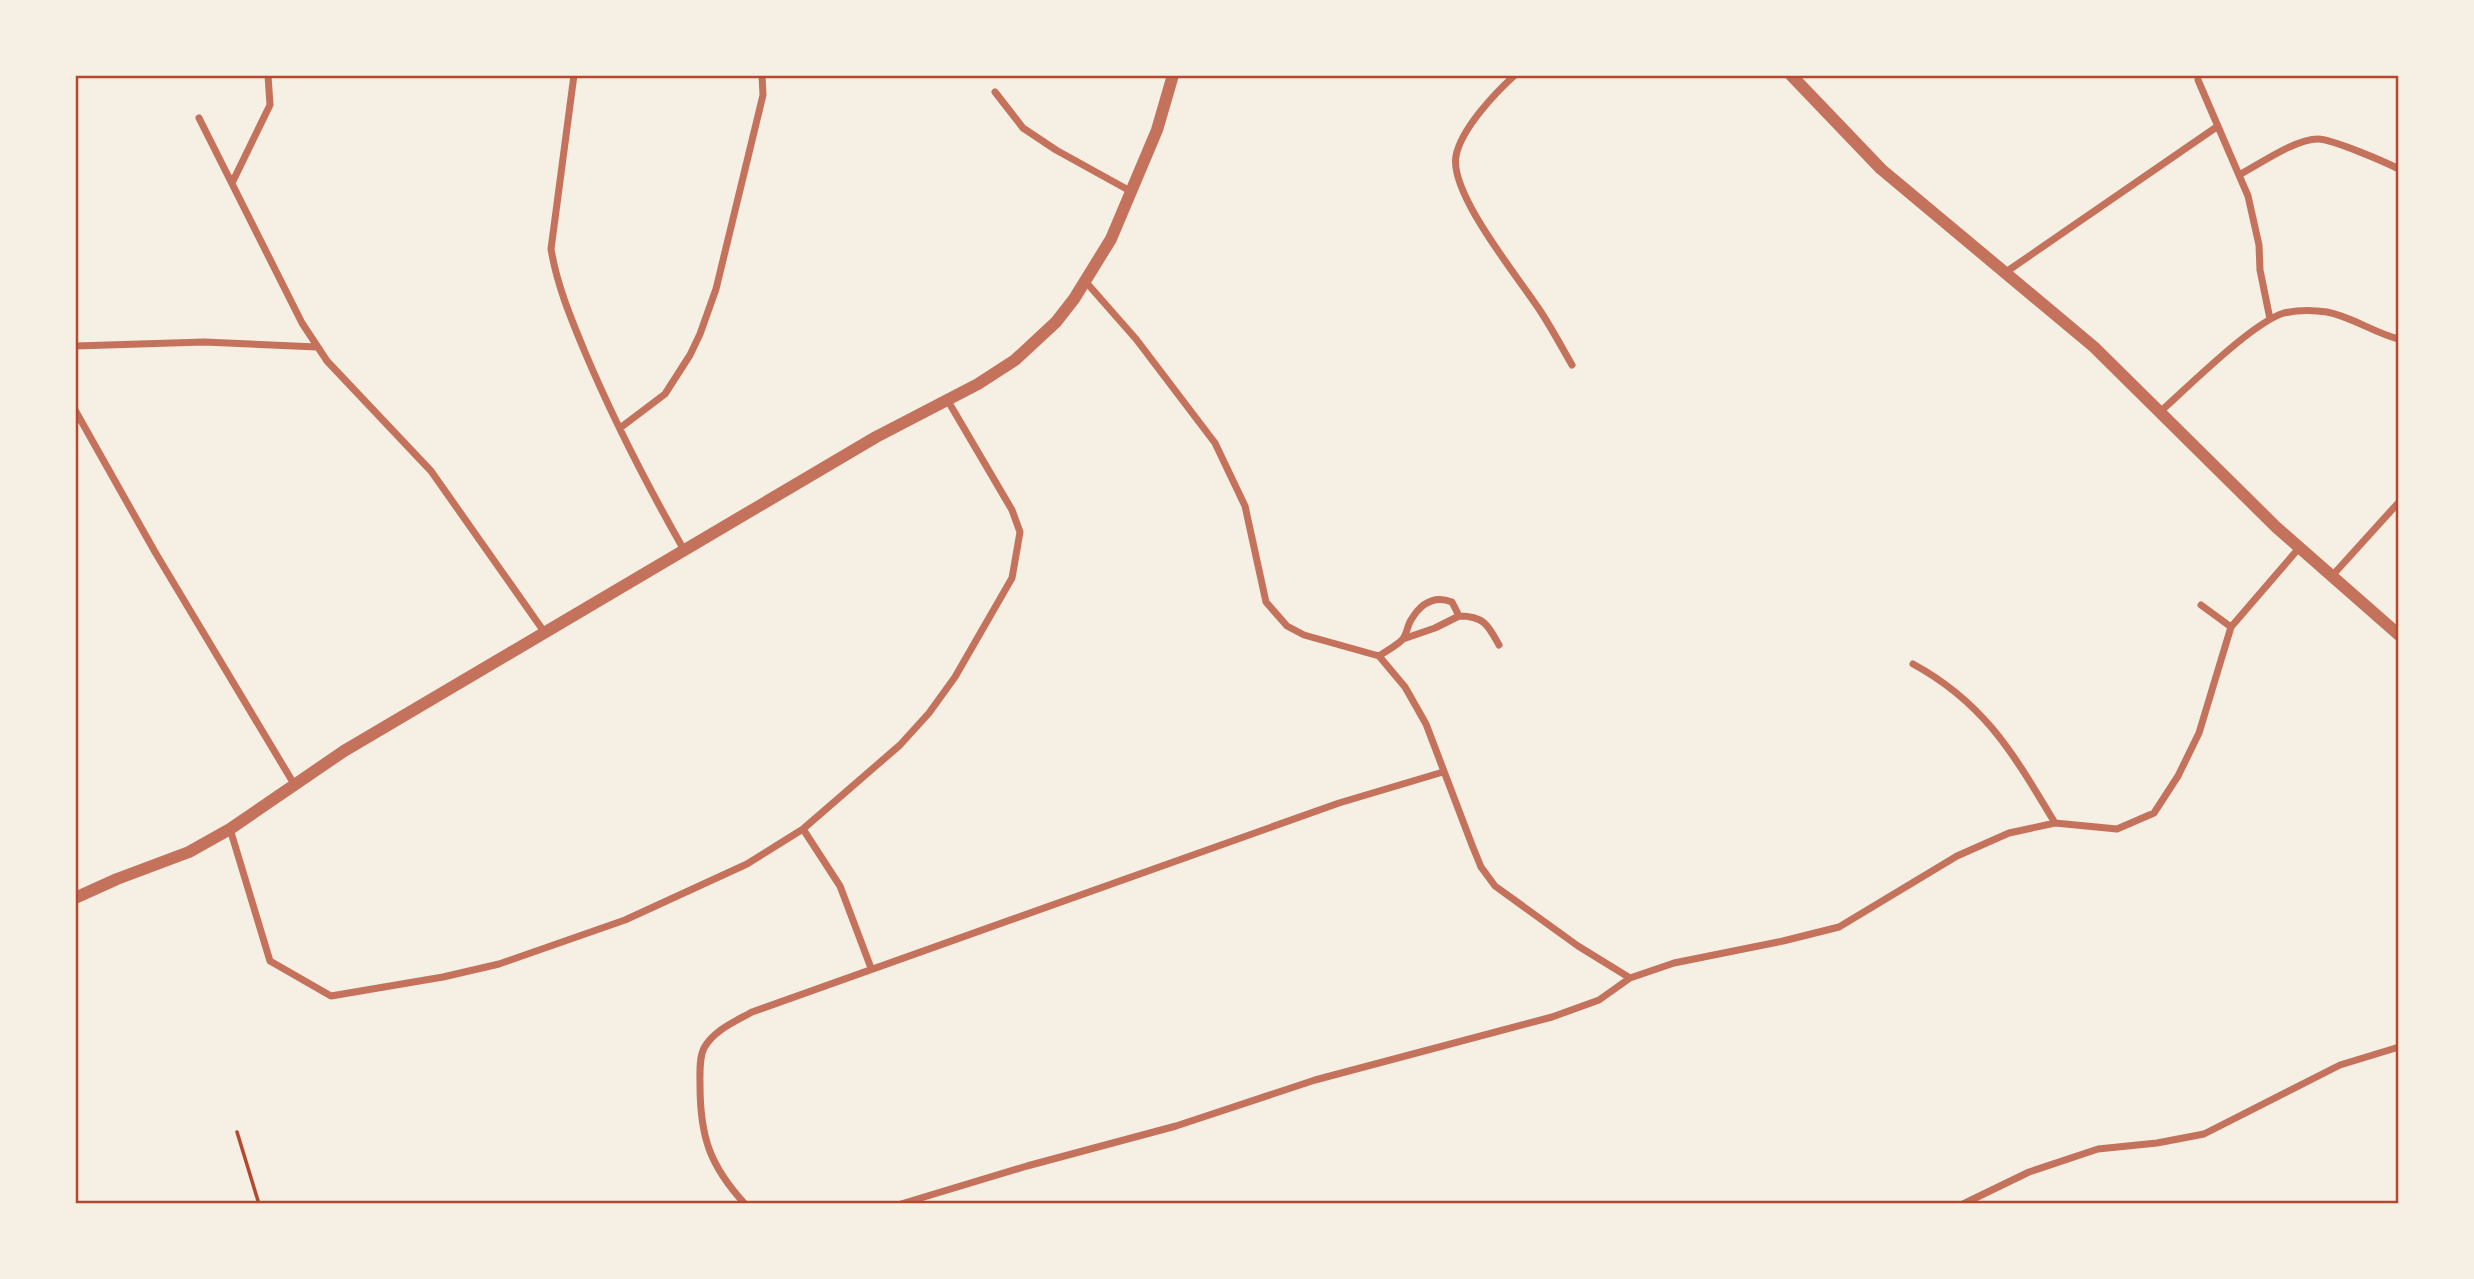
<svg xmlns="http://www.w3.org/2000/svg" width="2474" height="1279" viewBox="0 0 2474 1279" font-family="'Nunito Sans',sans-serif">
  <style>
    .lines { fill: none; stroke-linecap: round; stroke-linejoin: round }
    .path { stroke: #b5482f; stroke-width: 3.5 }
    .minor { stroke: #c5725c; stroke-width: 7 }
    .tertiary { stroke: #c5725c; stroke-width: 12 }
    .neatline { fill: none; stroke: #b5482f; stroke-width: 2.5 }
  </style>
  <rect width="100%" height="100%" fill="#f6efe4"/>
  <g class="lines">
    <path class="path" d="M237,1132L259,1204"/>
    <path class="minor" d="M574,75L551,249C557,285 570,316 584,350C613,419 647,485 684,550
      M1515,75C1495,93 1461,129 1456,156C1449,193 1518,277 1539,309C1551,327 1561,346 1572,365
      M2198,80L2248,196L2259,245L2260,270L2270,319
      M995,92L1023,128L1056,150L1132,192
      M199,118L302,323L327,361L431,471L545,633
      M2239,175C2260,164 2295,139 2318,139C2332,139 2385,162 2399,169
      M232,183L270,105L268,75
      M2006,272L2218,126
      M1085,281L1136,339L1215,443L1245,506L1266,602L1287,626L1304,635L1379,656L1405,687L1426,724L1472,845L1481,867L1495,886L1578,946L1630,978L1674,963L1783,941L1839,927L1957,856L2009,833L2055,823L2117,829L2154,813L2178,776L2199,733L2231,627L2299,548
      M75,346L204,342L317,347
      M75,410L155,552L294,784
      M2161,411C2188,387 2253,322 2284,313C2297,310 2314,310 2327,312C2353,317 2374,333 2399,339
      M620,428L665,394L690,355L700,334L716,289L763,95L762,75
      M2331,577L2399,502
      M2201,605L2231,627
      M1459,616C1484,616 1488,625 1499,645
      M1379,656C1386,651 1396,646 1402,640C1407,635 1407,626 1411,620C1421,603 1434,595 1452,602L1459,616L1435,628L1403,639
      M1913,664C1985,703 2014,755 2055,823
      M230,829L270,961L331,996L443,977L499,964L625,920L747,864L803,829L900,745L929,713L955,677L1012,578L1020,532L1012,510L948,401
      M803,829L840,886L871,968
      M745,1204C710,1166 700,1137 700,1085C700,1073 699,1058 704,1048C714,1030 736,1021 752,1012L1339,803L1443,772
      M901,1204L1027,1166L1176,1126L1315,1080L1552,1017L1599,1000L1630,978
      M1963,1204L2029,1172L2098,1149L2157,1143L2204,1134L2340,1065L2399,1047"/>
    <path class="tertiary" d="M1791,75L1881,169L2094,347L2276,527L2399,635
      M75,898L117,879L189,852L230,829L344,751L876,437L978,384L1015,360L1056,322L1074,299L1111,239L1157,130L1173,75"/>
  </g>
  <rect width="2474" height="1279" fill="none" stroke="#f6efe4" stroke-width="154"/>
  <rect x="77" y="77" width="2320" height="1125" class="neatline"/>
</svg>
